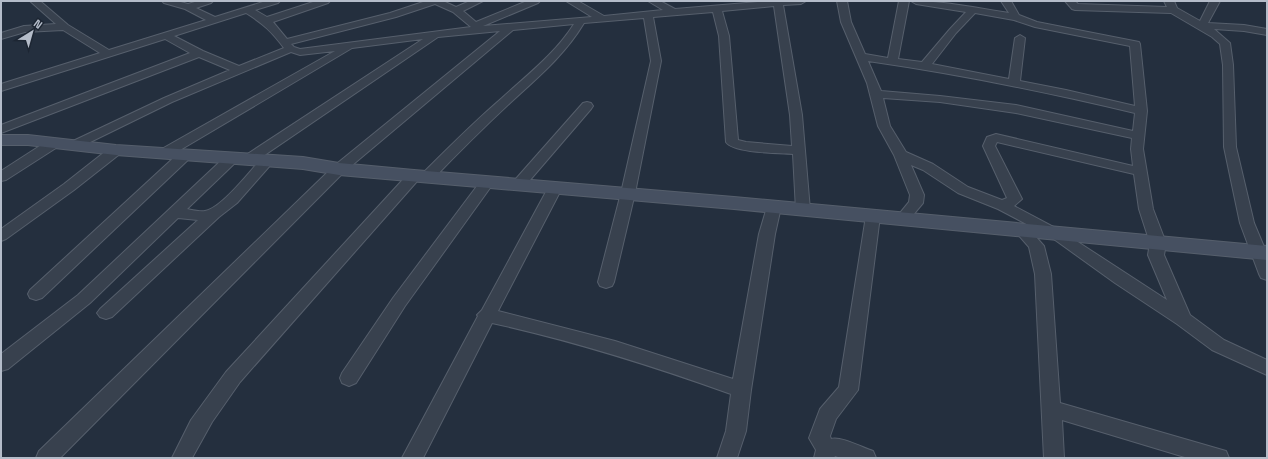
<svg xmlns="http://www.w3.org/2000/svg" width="1268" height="459" viewBox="0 0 1268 459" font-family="'Space Grotesk',sans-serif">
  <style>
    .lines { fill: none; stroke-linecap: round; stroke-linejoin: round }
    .street-casing { stroke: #565f6c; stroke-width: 2 }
    .secondary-casing { stroke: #565f6c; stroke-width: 2 }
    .street { fill: #38414e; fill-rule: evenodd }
    .secondary { fill: #465061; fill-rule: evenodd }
  </style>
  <rect width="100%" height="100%" fill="#242f3e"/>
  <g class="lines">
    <defs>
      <path id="street" d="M30,1H40L68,25L109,50L206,20L185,9L164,3L162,1H177L188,4L198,1H213L211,3L196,8L215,17L266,1H280L278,3L255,10L267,17L316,1H330L328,3L273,22L287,39L390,13L426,1H443L456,7L470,1H483L463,11L476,22L527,1H540L538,3L483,26L592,17L566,1H578L604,16L663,10L648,1H660L675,9L770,1H806L801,4L783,5L802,115L810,210L808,213L803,215L798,213L796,210L793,154C779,153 733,153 726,142L719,36L713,12L653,17L661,61L635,193L614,282L612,286L606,288L600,286L598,282L621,193L651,61L644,18L584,23C565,55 537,78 510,103C483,128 457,154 432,180H422L420,177L422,174C448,148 474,122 502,98C527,75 555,54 574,24L513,30L344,172L60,458H36L39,451L334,166L500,31L438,37L253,163H243L241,160L243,157L423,39L352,48L170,156H160L158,153L160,150L335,51L300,55L291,52L172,102L76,149L71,148L70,145L71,142L164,98L230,70L199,57L1,133V125L190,53L165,39L1,91V84L100,53L63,30L25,32L1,39V33L24,26L56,24ZM435,4L453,12L471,27L300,49L294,47L291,44L396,17ZM774,6L790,115L792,146L746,142L738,140L729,36L722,11ZM246,13C264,24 272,32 284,48L239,66L203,51L174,36Z
        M837,1H847L851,22L865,54L888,58L899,1H909L898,59L922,62L950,29L966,12L916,4L911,1C945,1 976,8 1009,13L1001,1H1011L1019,15L1037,22L1139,42L1140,44L1147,111L1143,149L1153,209L1166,243L1164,255L1190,315L1224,340L1267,360V375L1212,350L1177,324L1115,283L1051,237L998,209L958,193L923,170L911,165L924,195L923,203L908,221L903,223L898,221L896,218L909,202L910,195L894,155L878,126L867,83L841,22ZM975,13L1014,20L1035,27L1130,46L1135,106L1066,90L1020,81L1025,38L1020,35L1015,38L1009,79L932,64L956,33ZM868,61C958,74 1047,92 1135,113L1133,131L1016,105L940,96L881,91ZM883,98L940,102L1016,113L1132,138L1131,149L1133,166L996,134L987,137L983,146L1007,198L1002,200L968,187L933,164L906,152L890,126ZM997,142L1134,174L1139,209L1150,243L1148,255L1167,300L1061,231L1014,206L1022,199L995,146Z
        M1065,1H1075L1078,4L1167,7L1164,1H1174L1177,8L1200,21L1210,1H1220L1208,23L1244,25L1267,29V35L1244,31L1214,29L1230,43L1233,65L1236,147L1254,223L1267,254V280L1261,278L1259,274L1240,223L1224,147L1223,65L1220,44L1212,37L1171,13L1075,10L1072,9Z
        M587,102L591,103L593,106L591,109L524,187L519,188L514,187L512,184L514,181L583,103Z
        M54,139L59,140L60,143L59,146L6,180L1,181V171L49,140Z
        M116,146L121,147L122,150L121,153L74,190L6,239L1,241V229L64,184L111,147Z
        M185,151L190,152L192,155L190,158L42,298L36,300L30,298L28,294L30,290L180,152Z
        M231,155L236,156L238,159L236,162L187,209C192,210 200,212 205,211C221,209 251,170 262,158H272L274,161L237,203L219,217L112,317L106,319L100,317L97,313L100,309L198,220L178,218L90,303L8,369L1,371V354L78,295L226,156Z
        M414,172L419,173L421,176L419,179L240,382L212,422L192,458H172L191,420L226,372L409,173Z
        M488,177L493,178L495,181L405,306L356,383L349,386L342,383L340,378L342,373L393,298L483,178Z
        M555,184L560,185L562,188L498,311L615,341L733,379L759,234L767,207L769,204L774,203L779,204L781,207L775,234L751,390L746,431L737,458H717L726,431L731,394C653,366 574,341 492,323L423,458H402L478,316L477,315L482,310L548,188L550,185Z
        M873,211L878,213L880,216L858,390L836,419L830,436L831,439C841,436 863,448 873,451L876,458H841L835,456L834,458H814L816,450L809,438L820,409L839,387L866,216L868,213Z
        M1023,226L1028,228L1044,246L1051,274L1060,403L1219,449L1226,451L1229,458H1188L1062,420L1064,458H1044L1035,274L1029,247L1015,231L1018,228Z"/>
      <path id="secondary" d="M1,135H28L116,145L303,157L339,163L414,170L734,197L1267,246V260L734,209L339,175L303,169L116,155L28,145H1Z"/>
    </defs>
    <use href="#street" class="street-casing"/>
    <use href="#secondary" class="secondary-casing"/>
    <use href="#street" class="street"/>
    <use href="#secondary" class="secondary"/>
  </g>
  <rect width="1268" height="459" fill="none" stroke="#b4bcc9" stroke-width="4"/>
  <g transform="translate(32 32) rotate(37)" stroke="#1d2633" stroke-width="3" paint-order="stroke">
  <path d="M0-3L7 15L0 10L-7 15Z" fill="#b4bcc9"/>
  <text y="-6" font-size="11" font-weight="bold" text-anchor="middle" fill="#b4bcc9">N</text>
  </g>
</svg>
